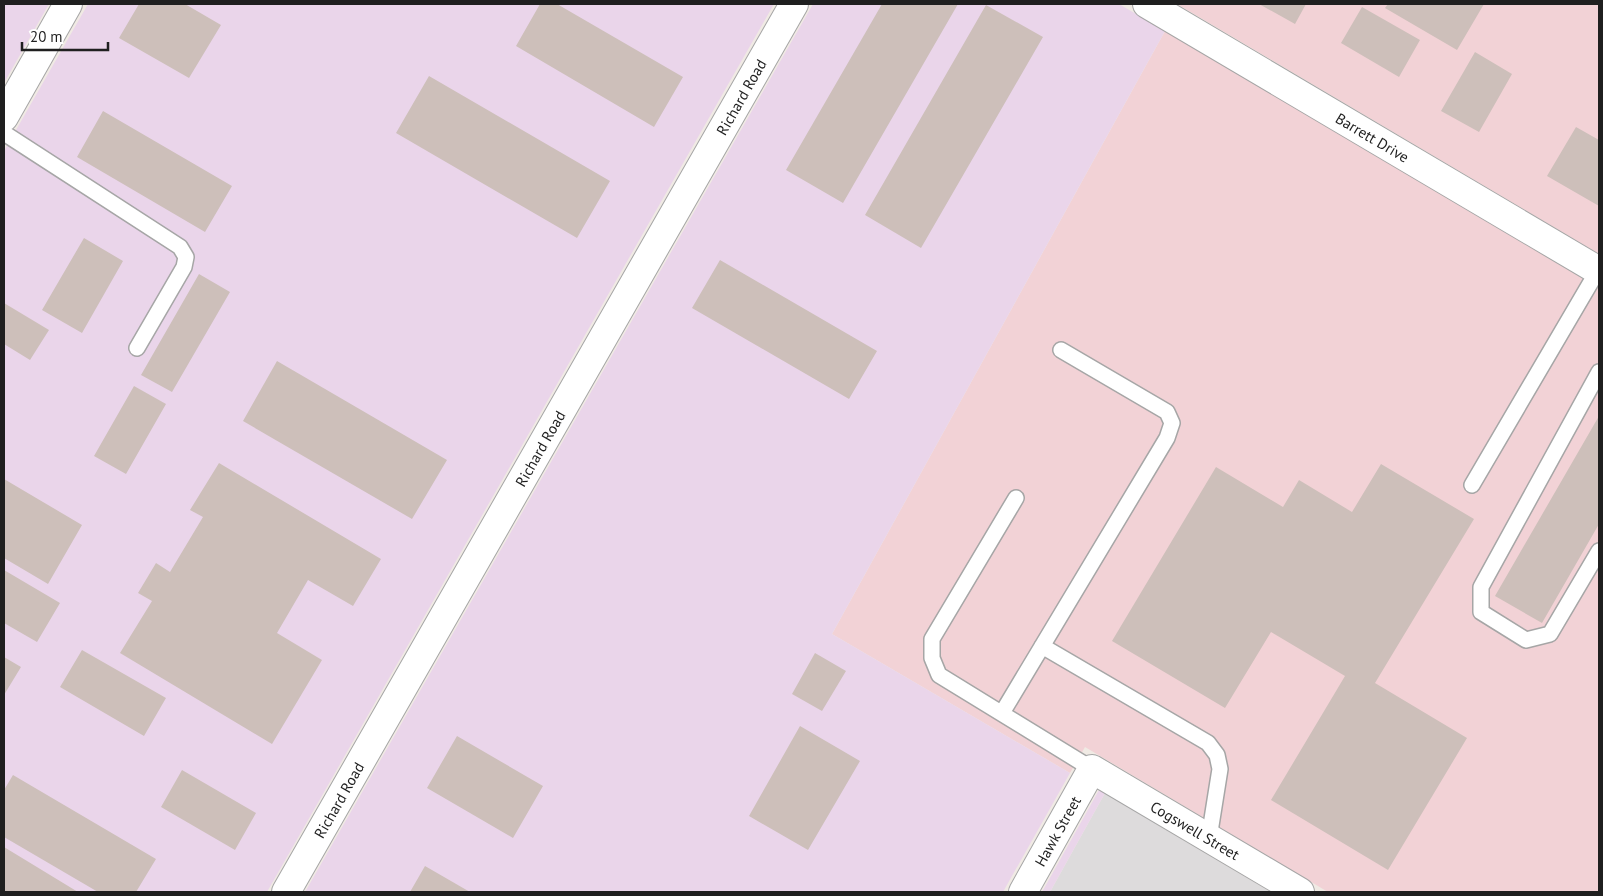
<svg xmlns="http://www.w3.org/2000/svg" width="1603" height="896" viewBox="0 0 1603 896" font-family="'PT Sans',sans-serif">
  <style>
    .residential { fill: #dddbdc }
    .commercial { fill: #f2d2d6 }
    .industrial { fill: #ead5ea }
    .building { fill: #cdbfba }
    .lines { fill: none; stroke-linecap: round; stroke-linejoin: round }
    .service-casing { stroke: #a6a6a6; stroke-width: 18 }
    .minor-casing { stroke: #a6a6a6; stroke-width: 30 }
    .tertiary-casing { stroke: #a6a6a6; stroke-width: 30 }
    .service { stroke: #fff; stroke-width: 15 }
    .minor { stroke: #fff; stroke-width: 28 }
    .tertiary { stroke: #fff; stroke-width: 28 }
    .labels { text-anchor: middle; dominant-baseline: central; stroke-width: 4.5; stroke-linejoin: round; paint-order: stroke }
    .street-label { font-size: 15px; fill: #1f1f1f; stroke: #fff }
  </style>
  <rect width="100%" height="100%" fill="#f0eae4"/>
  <path class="residential" d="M1105,793L1271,892H1050Z"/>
  <path class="commercial" d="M1177,4H1599V254Z
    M1165,31L1599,288V892H1328L1085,747L1070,773L832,634Z"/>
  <path class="industrial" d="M4,4H49L4,83Z
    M88,4H774L267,892H4V151Z
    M813,4H1119L1165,31L832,634L1070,773L1003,892H305Z
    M1099,790L1105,793L1050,892H1042Z"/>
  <path class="building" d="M139,4H185L221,25L189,78L119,38Z
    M540,4H557L683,77L654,127L516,46Z
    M882,4H958L843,203L786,170Z
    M1259,4H1306L1295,24Z
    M1388,4H1484L1457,50L1385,8Z
    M986,5L1043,37L921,248L865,215Z
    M1362,7L1420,40L1399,77L1341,43Z
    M1475,52L1512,74L1479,132L1441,111Z
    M429,76L610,181L577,238L396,133Z
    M103,111L232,186L205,232L77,157Z
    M1576,127L1599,140V206L1547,176Z
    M84,238L123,261L82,333L42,310Z
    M720,260L877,351L849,399L692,308Z
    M199,274L230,292L172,392L141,375Z
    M4,303L49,330L30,360L4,344Z
    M277,361L447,460L412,519L243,421Z
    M134,386L166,404L126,474L94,456Z
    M1599,416V524L1542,623L1495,596Z
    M219,463L381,559L353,606L308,580L277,633L322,660L272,744L120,653L152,601L138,593L156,563L170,572L203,517L190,510Z
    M1381,464L1474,519L1375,683L1467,738L1388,870L1271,800L1345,676L1271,632L1225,708L1112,641L1216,467L1283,507L1299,480L1352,512Z
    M4,479L82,525L48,584L4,558Z
    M4,570L60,603L37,642L4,623Z
    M82,650L166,698L144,736L60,687Z
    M815,653L846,671L822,711L792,694Z
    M4,657L21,667L4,695Z
    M800,726L860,761L808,850L749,816Z
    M457,736L543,786L513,838L427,788Z
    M182,770L256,813L235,850L161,807Z
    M13,775L156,859L136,892H98L4,837V790Z
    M4,847L78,892H4Z
    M425,866L470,892H410Z"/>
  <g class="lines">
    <defs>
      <path id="service" d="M4,133L180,247L186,257L184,267L137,348
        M1599,372L1481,587V612L1526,640L1550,634L1599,551
        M1472,485L1598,270
        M1016,498L932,639V658L939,675L1092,769
        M1042,646L1208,743L1217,755L1220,769L1209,838
        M1002,713L1167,438L1172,423L1167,412L1061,350"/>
      <g id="minor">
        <path id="s1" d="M1147,4L1599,271"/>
        <path id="s2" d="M286,892L794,4"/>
        <path id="s3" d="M1023,892L1092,769L1300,892"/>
      </g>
      <path id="tertiary" d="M4,117L68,4"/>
    </defs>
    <use href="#service" class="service-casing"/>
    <use href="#minor" class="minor-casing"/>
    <use href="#tertiary" class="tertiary-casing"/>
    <use href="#service" class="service"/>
    <use href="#minor" class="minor"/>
    <use href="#tertiary" class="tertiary"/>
  </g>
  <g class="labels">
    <g class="street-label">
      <text stroke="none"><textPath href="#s2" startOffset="916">Richard Road</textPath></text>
      <text stroke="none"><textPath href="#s1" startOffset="262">Barrett Drive</textPath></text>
      <text stroke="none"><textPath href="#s2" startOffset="511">Richard Road</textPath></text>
      <text stroke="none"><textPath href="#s2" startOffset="106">Richard Road</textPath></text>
      <text stroke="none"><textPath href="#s3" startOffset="70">Hawk Street</textPath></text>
      <text stroke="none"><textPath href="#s3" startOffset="261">Cogswell Street</textPath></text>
    </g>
  </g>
  <rect width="1603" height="896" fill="none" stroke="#1f1f1f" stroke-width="10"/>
  <path d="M22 42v8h86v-8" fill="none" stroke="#1f1f1f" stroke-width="2.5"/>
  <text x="30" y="42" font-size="15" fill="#1f1f1f" stroke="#ffffff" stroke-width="4" paint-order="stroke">20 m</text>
</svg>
